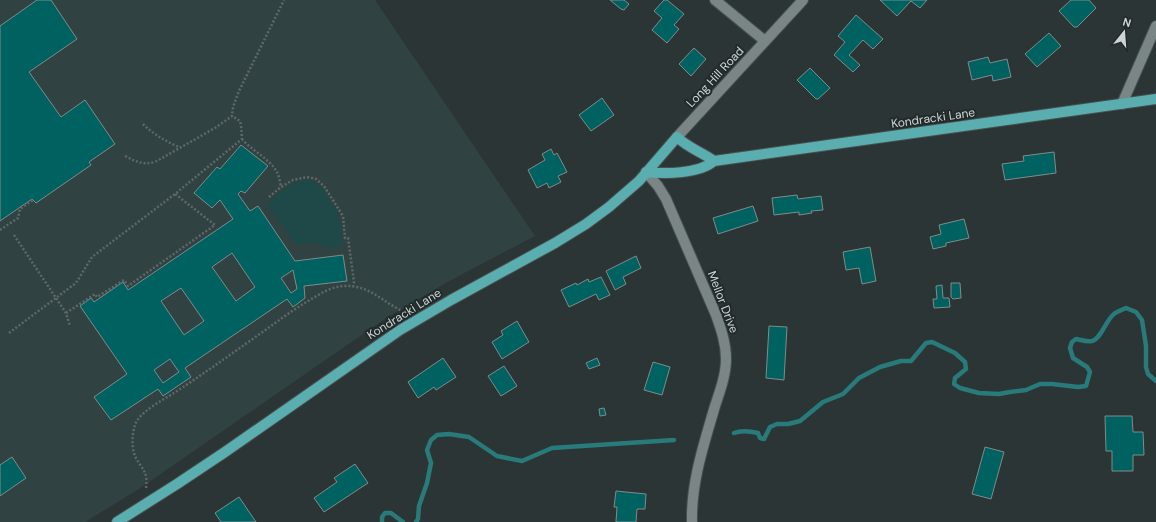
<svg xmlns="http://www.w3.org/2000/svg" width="1156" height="522" viewBox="0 0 1156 522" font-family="'DM Sans',sans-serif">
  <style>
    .built { fill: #304242 }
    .green { fill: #1f4949 }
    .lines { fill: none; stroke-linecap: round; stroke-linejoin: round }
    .stream { stroke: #297a7b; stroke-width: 4.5 }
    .building { fill: #006161; stroke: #808b8b; fill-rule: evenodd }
    .minor-casing { stroke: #475050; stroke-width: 12 }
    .major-casing { stroke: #475050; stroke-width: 12 }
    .path { stroke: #5f6868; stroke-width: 2.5; stroke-dasharray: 2 2; stroke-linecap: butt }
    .minor { stroke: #7a8585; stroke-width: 10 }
    .major { stroke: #5aaeaf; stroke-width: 10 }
    .labels { text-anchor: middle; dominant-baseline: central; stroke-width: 4; stroke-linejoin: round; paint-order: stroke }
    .street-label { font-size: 12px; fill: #ced4d4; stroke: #212b2b }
  </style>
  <rect width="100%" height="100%" fill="#2b3535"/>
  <path class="built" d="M0,0H375L535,236L453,279L389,316L139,489L85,522H0Z"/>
  <path class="green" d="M302,180H311L316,183L323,189L339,216L343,246L329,248L316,243L295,244L267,204C278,193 288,185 302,180Z"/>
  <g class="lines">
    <path class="stream" d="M734,433C742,430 749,431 758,433L760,438L764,439L770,427L777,424H788L800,421L823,402L843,394L859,378L880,367L901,361H911L926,343L932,342L955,353L965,362L966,369L955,378L954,384L960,388L979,393L999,394L1010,392L1026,390L1040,384H1052L1078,387L1086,386L1090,372L1087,367L1073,358L1070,348L1072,342L1076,339C1081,340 1087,342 1092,341C1101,339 1106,320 1114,314C1117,311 1122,310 1126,308L1136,312L1142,320L1146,346V367L1148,374L1156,381
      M382,522V517L385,513H391L403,522
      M416,522L418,519L419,506L427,483L431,463L427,450L431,440L437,435L449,434L469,437L497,456L522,461L552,448L674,440"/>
  </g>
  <path class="building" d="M37,0H51L77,39L29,72L61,117L85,100L115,144L89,162L91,165L36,203L32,199L0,221V26Z
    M610,0H624L629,4L624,10L621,9Z
    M664,0H667L684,14L674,25L679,29L667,43L652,30L662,18L654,11Z
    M880,0H927L920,8L911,1L897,16Z
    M1071,0H1089L1096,8L1077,27H1074L1059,11Z
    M856,15L883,39L873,49L863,40L849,55L860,65L853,72L834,55L845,42L838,36Z
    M1049,33L1061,46L1037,67L1025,54Z
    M694,48L706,59L691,76L679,64Z
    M988,57L990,63L1007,59L1011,77L993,81L992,75L972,80L968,62Z
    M810,68L830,88L818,99H816L797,80Z
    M602,98L614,115L591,131L579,115Z
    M241,145L268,166L245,193L241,191L238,194L250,211L258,206L295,261L343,255L347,281L304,286L305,298L293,307L287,299L185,368L191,377L163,396L158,389L111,420L94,397L127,374L80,306L91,298L94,302L123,282L128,290L233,219L220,200L212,208L194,193L217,167L220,169ZM232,253L255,287L236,301L212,267ZM293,270L297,289L291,293L281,278ZM181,288L204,321L184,335L161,301ZM170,359L179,372L163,383L154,370Z
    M551,149L554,155L557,153L567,172L558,176L561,182L549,188L547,183L537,188L528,170L545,160L542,154Z
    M1054,152L1056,173L1005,180L1002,164L1024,161L1023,156Z
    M797,195L798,199L821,196L823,210L811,211L812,213L799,215V212L774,215L772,198Z
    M753,206L758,221L718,234L713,218Z
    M964,219L969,238L946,243V246L933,249L930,237L941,234L939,225Z
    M870,247L876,281L862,284L859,268L846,270L843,252Z
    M636,256L641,268L623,277L626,284L615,290L606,271Z
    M601,277L610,295L599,300L596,294L569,307L561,290L576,283L577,285L588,279L589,282Z
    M951,283H960L961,298L953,299L951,297Z
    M942,285L943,298H949L950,307L934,308L933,299H937L936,286Z
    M517,321L529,342L502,359L492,342L503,335L501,331Z
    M769,326L787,327L784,380L766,378Z
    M443,358L456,377L436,390L434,387L418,398L408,382Z
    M597,358L600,365L589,369L586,363Z
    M653,362L670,367L662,395L644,390Z
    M504,366L517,386L501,396L488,376Z
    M604,408L606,415L600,416L599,409Z
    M1105,416H1132L1133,432H1143L1144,455H1133V471H1112V451H1106Z
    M985,447L1004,452L991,499L972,494Z
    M12,457L26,478L0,496V465Z
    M355,464L368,483L324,512L314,498L337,482L334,478Z
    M616,491L646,494L645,509H637L636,522H616L617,507H614Z
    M239,497L256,522H221L215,513Z"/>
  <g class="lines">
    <defs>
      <path id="minor" d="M715,0L765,41
        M1122,104L1156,26
        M677,137L803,0
        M646,172L658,186L666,199L716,315C721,329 726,343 726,359C726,375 720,391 715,406C704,444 691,482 692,522"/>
      <path id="major" d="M646,172C665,174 699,174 714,161L1156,99
        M117,522L177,484L225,452L400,330L451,300L555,243L586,224L609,207L639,181L677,137C688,148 702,152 714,161"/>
    </defs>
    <use href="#minor" class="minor-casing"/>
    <use href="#major" class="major-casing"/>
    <path class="path" d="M143,124C153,134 165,141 179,147
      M242,139C251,150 269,158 277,172C279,176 280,182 281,187
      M125,156C137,162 142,165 155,162L215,128L232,116L233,107L239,91L284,0
      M269,197L281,187L293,180L307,177L316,179L324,186L343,216L345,238H348L354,282L353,286
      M0,230L18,218L20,209L33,200
      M14,235L66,313L70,326
      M66,313L95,294L97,297L124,280L128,286L215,225L175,194
      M9,333L76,283L92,257L175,194L242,139L241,125L240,121L232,116
      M146,488C148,471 143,471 136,458C131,449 132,434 135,425C139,412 163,400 174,393C205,373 234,352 264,331C282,318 300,305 320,294C327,290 336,286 345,286C369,285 383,302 402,311"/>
    <use href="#minor" class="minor"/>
    <use href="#major" class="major"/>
  </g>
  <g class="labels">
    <g class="street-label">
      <text transform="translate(715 77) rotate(-47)">Long Hill Road</text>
      <text transform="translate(933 118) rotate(-8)">Kondracki Lane</text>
      <text transform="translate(723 302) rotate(69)">Mellor Drive</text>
      <text transform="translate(404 314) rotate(-32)">Kondracki Lane</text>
    </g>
  </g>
  <g transform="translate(1124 32) rotate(17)" stroke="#212b2b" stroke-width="3" paint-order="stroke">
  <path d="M0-3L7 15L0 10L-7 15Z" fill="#ced4d4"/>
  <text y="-6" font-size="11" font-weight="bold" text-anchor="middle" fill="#ced4d4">N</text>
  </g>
</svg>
